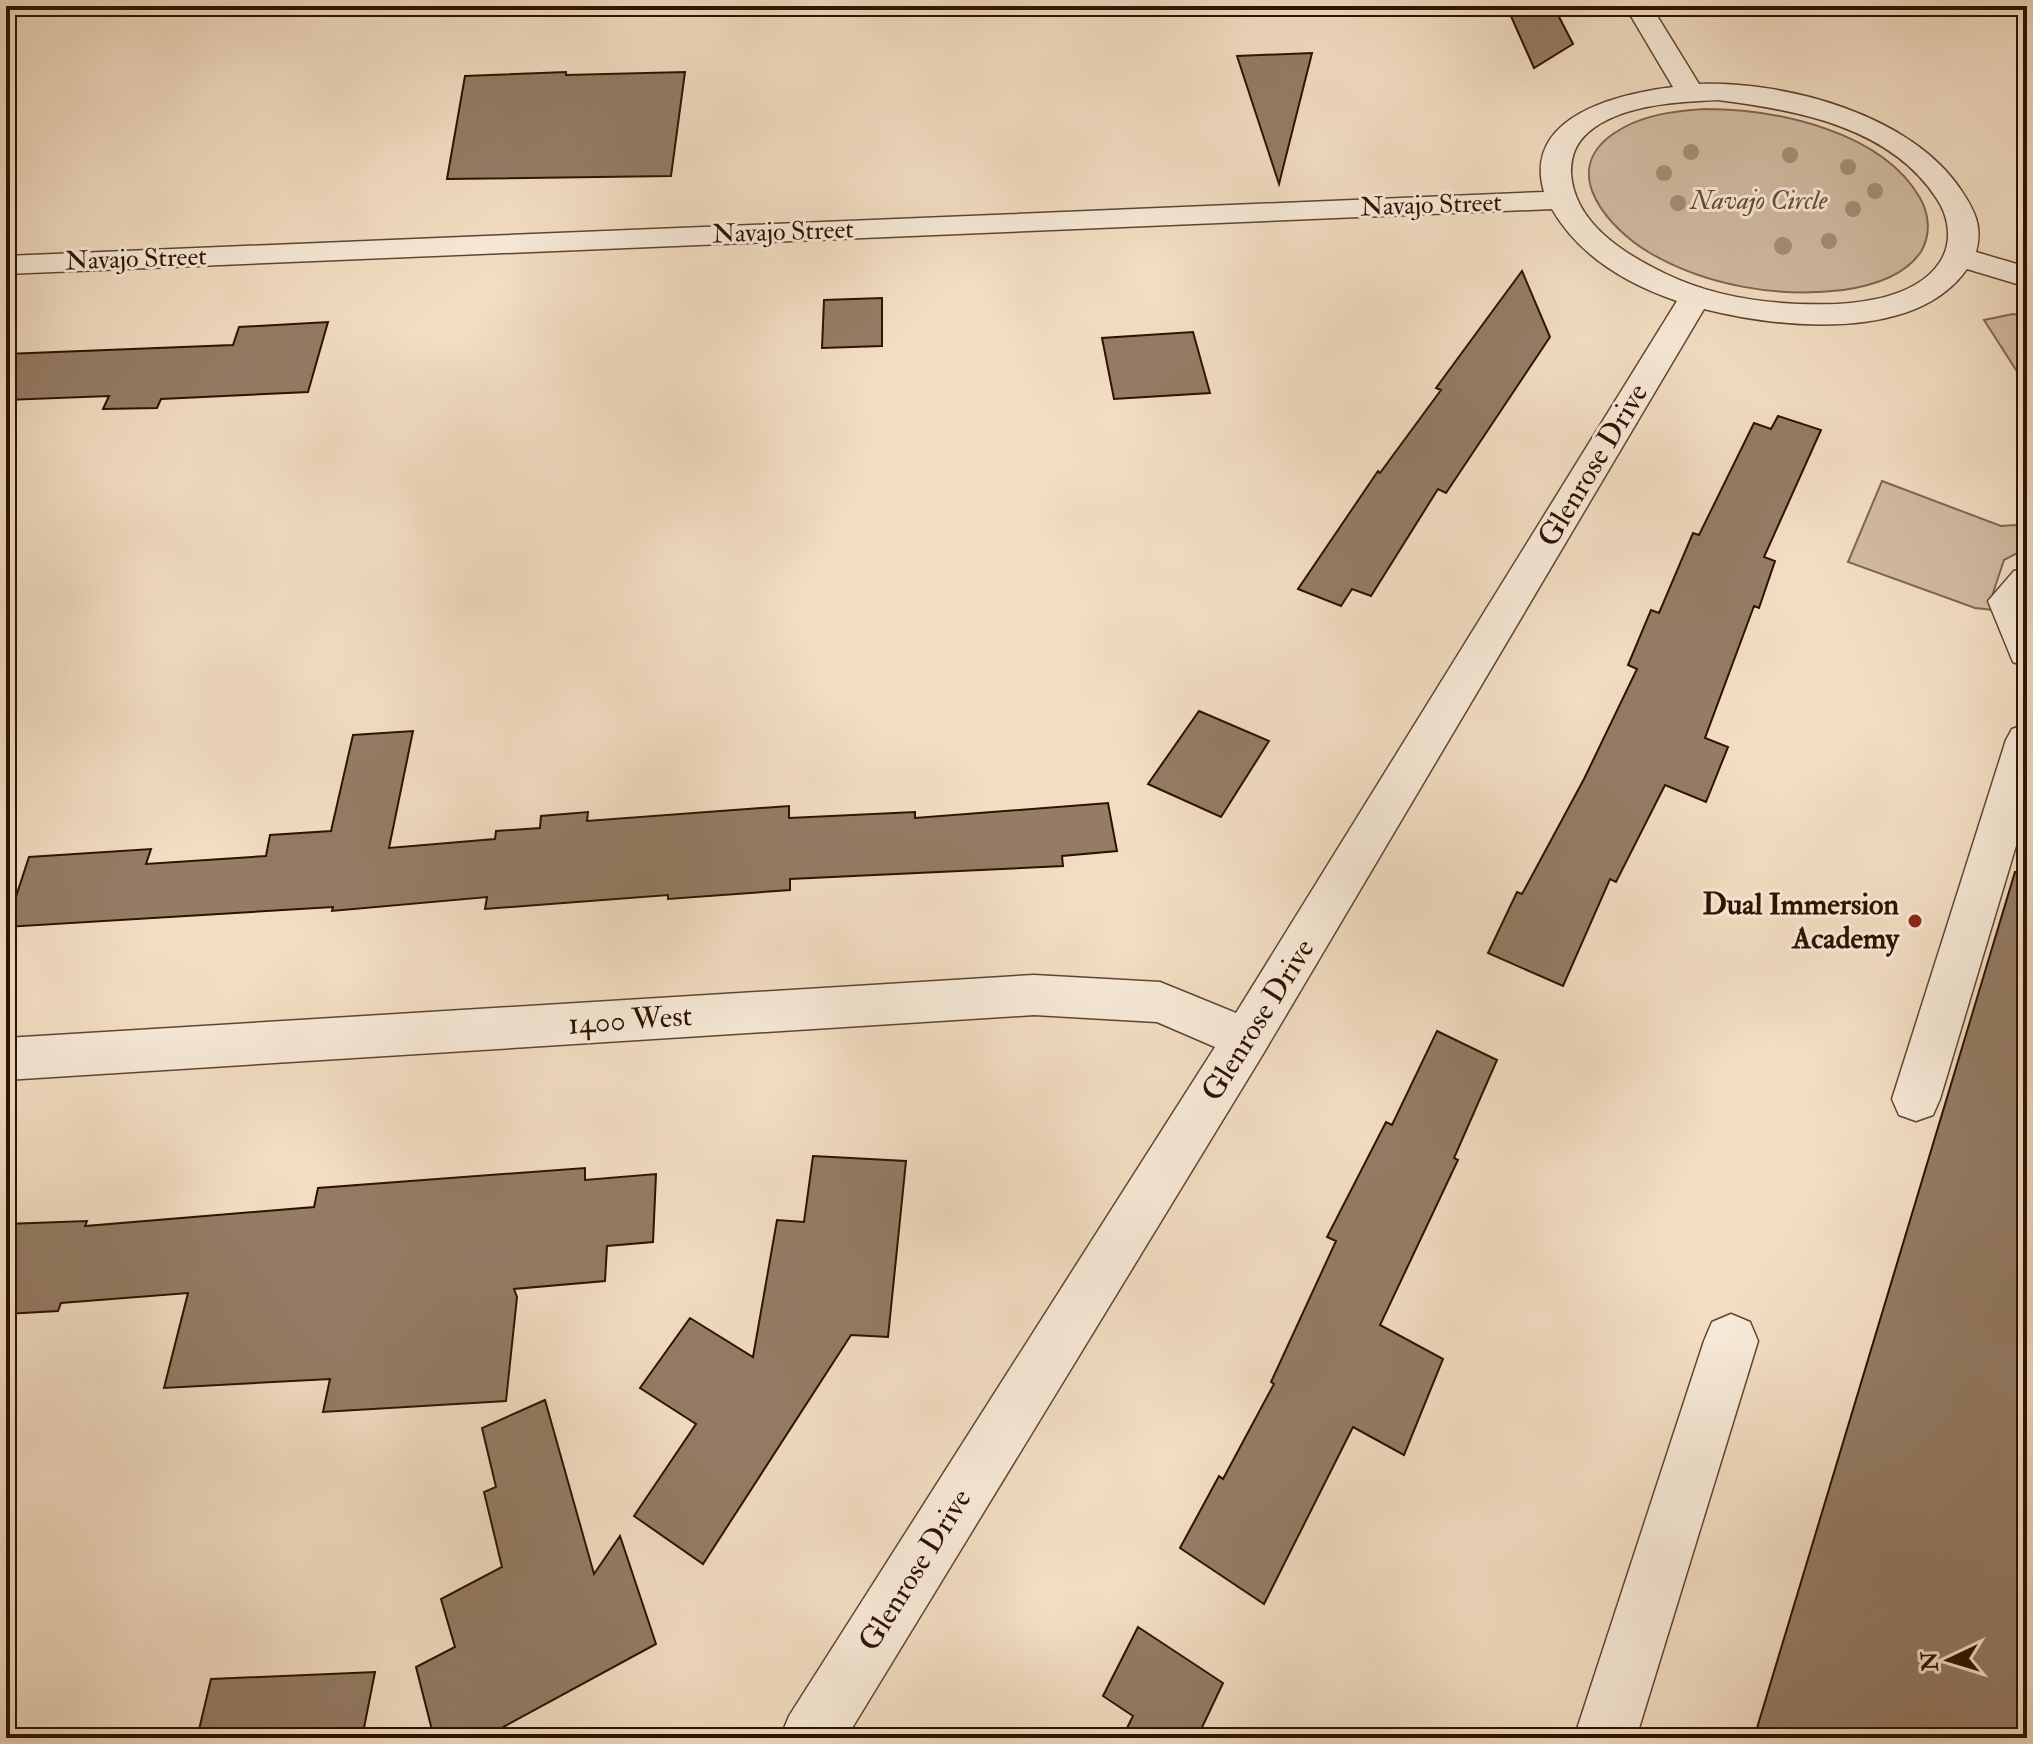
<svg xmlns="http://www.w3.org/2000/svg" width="2033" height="1744" viewBox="0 0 2033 1744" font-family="'IM FELL Double Pica',serif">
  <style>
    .green { fill: #d1baa1; stroke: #806650; stroke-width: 2 }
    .building { fill: #947c65; stroke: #2e1200; stroke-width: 2 }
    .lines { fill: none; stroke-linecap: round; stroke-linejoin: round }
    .minor-casing { stroke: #5f4530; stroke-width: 3 }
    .minor { fill: #f7e9d7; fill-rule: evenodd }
    .tree { fill: #a68e76 }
    .poi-dot { fill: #8f2418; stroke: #f7e9d7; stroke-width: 3 }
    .labels { text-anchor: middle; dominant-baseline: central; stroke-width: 6; stroke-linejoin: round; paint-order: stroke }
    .far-park-label { font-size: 26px; font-style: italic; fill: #674d38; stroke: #f7e9d7 }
    .far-street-label { font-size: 26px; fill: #2e1200; stroke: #f7e9d7 }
    .street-label { font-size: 30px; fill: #2e1200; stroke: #f7e9d7 }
    .poi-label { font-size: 30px; font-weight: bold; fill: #2e1200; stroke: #f7e9d7; text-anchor: end }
  </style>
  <rect width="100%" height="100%" fill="#f2ddc2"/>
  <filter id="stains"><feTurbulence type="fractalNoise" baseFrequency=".0025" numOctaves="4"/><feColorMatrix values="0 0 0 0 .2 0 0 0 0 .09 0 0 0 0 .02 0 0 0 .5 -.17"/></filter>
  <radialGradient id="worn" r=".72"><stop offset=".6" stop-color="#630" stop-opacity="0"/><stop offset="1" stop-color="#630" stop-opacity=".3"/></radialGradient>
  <path class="green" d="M1705,109C1776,109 1882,131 1920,198C1929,214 1931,233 1922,250C1906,276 1871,286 1843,290C1778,298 1707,286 1650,253C1611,230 1557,173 1613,134C1640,115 1673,111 1705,109Z
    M2013,314L2027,316V387L1984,320Z
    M1882,481L2001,526L2015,525L2027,530V548L2004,560L1992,596L1994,610L1975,608L1848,562Z"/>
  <path class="building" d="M1557,13L1573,44L1534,68L1510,14Z
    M1312,53L1279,184L1237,56Z
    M566,72V75L685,72L671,176L447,179L465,76Z
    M1522,271L1550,337L1446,493L1438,489L1371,596L1352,589L1341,606L1298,589L1378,471L1380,473L1441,390L1436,388Z
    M882,298V346L822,348L824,300Z
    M328,322L308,392L161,399L157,408L103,409L109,396L6,400V354L233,345L239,327Z
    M1193,332L1210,393L1114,399L1102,338Z
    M1778,416L1821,430L1764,557L1775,561L1759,608L1754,606L1705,738L1728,747L1706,802L1665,785L1616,882L1610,879L1563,986L1488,953L1517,892L1522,894L1584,779L1637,669L1628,665L1651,610L1659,613L1693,533L1699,535L1754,423L1771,429Z
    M1199,711L1269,741L1221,817L1148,784Z
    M413,731L389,848L495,839L496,831L540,828L541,816L588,812L587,821L789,806V818L915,812V818L1108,803L1117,851L1062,856L1063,866L790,879V890L668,899V895L485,909L487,897L332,911L333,907L6,927L29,857L151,849L146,864L266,856L270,835L331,831L353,735Z
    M2015,872L2027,874V1738H1754Z
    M1437,1031L1497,1060L1454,1158L1458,1160L1380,1325L1443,1359L1404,1455L1353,1427L1264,1604L1180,1548L1219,1476L1223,1479L1274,1384L1271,1382L1336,1241L1327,1237L1386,1122L1392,1125Z
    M813,1156L906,1161L888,1337L851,1335L703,1564L634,1516L696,1424L640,1388L690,1318L753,1357L777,1220L804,1222Z
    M585,1168V1180L656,1174L653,1242L607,1246L605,1281L514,1289L517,1297L506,1401L323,1412L330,1379L164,1388L188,1293L61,1303L58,1311L6,1314V1224L87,1221L85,1226L314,1207L318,1188Z
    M545,1400L594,1574L620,1536L656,1644L483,1738H434L416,1667L455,1647L441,1599L502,1567L484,1492L496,1487L482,1428Z
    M1138,1627L1223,1683L1197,1738H1122L1133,1716L1103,1696Z
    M375,1672L362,1738H197L211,1679Z"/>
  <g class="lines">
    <defs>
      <path id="minor" d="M1625,6H1651L1699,84C1786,81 1912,115 1961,190C1975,211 1983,227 1976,252L2027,267V287L1967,269C1915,343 1780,328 1704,309L1263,1054L846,1738H780L789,1716L1215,1047L1157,1022L1034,1015L6,1080V1038L1034,975L1160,982L1236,1013L1677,301C1627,284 1579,256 1552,209L6,274V256L1544,192C1522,116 1618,94 1673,87ZM1718,100C1797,110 1891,127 1937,199C1949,217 1953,242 1940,262C1919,294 1872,302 1837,304C1779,306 1718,299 1666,274C1624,254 1574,223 1571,173C1571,152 1578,139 1595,127C1629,104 1678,102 1718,100Z
        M2027,568V667L2013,662L1988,601L2014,571Z
        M2027,724V809L1940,1099L1933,1115L1916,1121L1899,1115L1892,1099L2006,740L2012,729Z
        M1731,1314L1750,1322L1758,1341L1636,1738H1574L1704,1341L1712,1322Z"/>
    </defs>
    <use href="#minor" class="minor-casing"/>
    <use href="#minor" class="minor"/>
  </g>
  <g class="tree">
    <circle cx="1691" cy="152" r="8"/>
    <circle cx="1790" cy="155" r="8"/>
    <circle cx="1848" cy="167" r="8"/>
    <circle cx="1664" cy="173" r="8"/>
    <circle cx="1875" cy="191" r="8"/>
    <circle cx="1678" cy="203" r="8"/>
    <circle cx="1853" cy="209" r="8"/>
    <circle cx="1829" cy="241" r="8"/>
    <circle cx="1783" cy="246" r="9"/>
  </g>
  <circle class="poi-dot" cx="1915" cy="921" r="8"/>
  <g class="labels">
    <g class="far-park-label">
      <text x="1759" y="201">Navajo Circle</text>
    </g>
    <g class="far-street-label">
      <text transform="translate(1431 205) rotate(-2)">Navajo Street</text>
      <text transform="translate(783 232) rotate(-2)">Navajo Street</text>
      <text transform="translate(136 259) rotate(-2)">Navajo Street</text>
    </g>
    <g class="street-label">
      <text transform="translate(1593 465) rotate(-59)">Glenrose Drive</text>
      <text transform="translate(630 1020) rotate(-4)">1400 West</text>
      <text transform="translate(1258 1020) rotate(-58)">Glenrose Drive</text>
      <text transform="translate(915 1570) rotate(-58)">Glenrose Drive</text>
    </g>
    <g class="poi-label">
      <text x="1899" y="904">Dual Immersion<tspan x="1899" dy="34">Academy</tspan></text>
    </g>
  </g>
  <rect width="2033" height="1744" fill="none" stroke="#f2ddc2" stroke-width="32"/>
  <rect x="8" y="8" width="2017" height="1728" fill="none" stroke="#2e1200" stroke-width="4"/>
  <rect x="16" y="16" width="2001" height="1712" fill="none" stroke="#2e1200" stroke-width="2"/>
  <g transform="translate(1949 1660) rotate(266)" stroke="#f7e9d7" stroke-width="6" paint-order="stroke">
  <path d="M0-6L14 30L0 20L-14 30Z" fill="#2e1200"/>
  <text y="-12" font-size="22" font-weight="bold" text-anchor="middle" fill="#2e1200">N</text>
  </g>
  <rect width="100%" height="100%" filter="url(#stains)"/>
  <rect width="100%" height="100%" fill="url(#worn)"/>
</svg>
